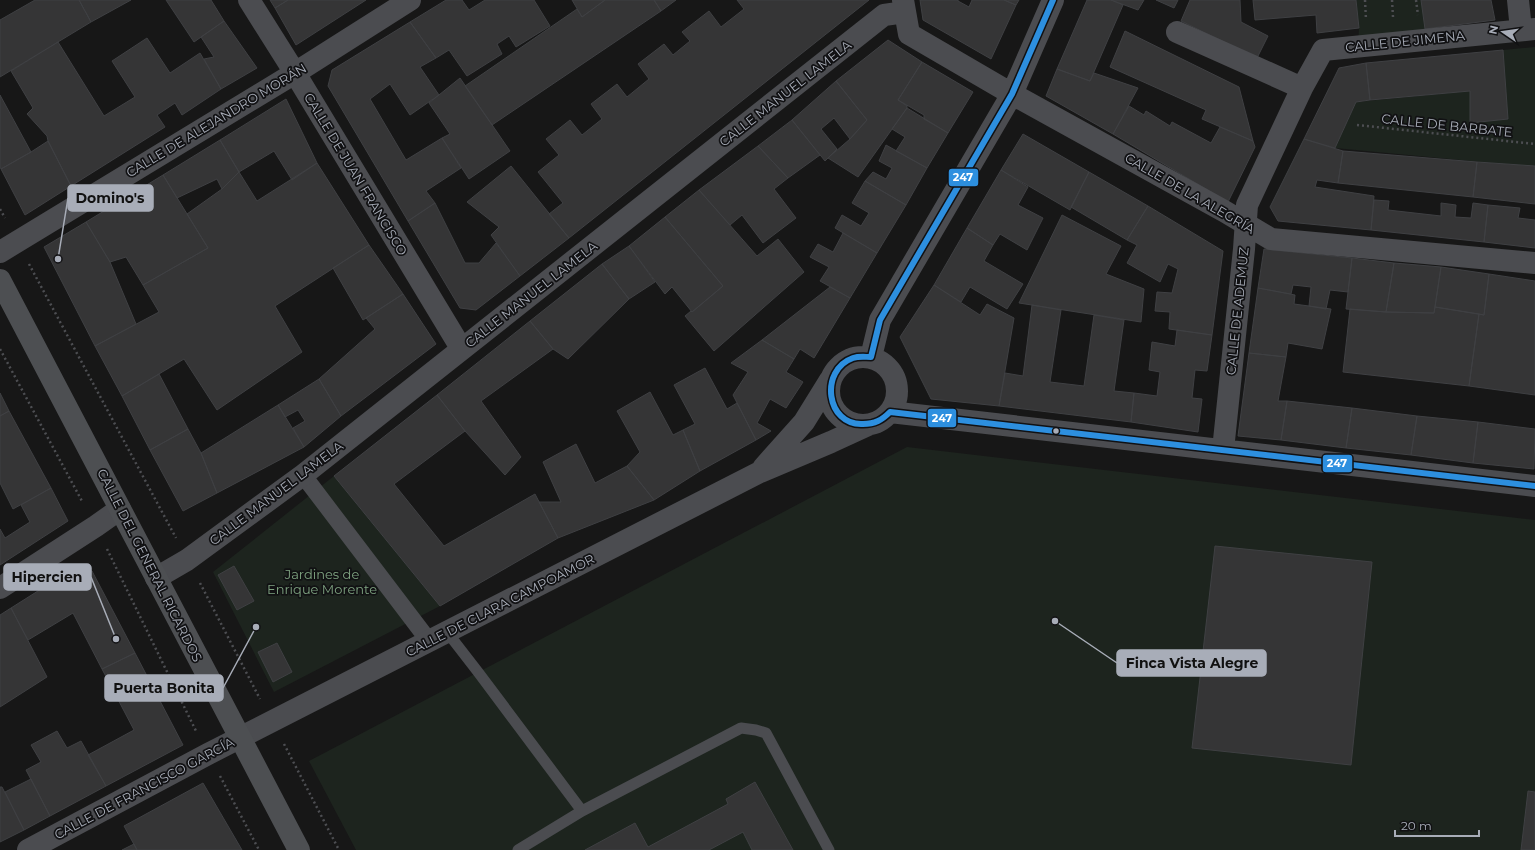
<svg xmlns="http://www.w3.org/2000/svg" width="1535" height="850" viewBox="0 0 1535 850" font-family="Montserrat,sans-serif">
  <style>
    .green { fill: #1d241e }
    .building { fill: #353536; stroke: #3f4043 }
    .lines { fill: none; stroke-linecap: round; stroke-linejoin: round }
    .path { stroke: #4d4e52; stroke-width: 2.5; stroke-dasharray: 2 3; stroke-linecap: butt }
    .service { stroke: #4b4c50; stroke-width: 11 }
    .pedestrian { stroke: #4b4c50; stroke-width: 17 }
    .minor { stroke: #4b4c50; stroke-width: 22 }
    .primary { stroke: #4d4f52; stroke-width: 22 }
    .bus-1-casing { stroke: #111113; stroke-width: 9 }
    .bus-1 { stroke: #2d8fdf; stroke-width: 6 }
    .bus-dot { fill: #a8adb8; stroke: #111113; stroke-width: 1.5 }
    .labels { text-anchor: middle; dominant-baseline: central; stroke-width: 3.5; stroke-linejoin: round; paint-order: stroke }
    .street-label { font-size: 13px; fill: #a8adb8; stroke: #111113 }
    .park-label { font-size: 13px; fill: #7fa381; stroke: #111113 }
    .leader { fill: none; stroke: #a8adb8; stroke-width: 1.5 }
    .callout-dot { fill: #a8adb8; stroke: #111113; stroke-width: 1.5 }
    .callout { fill: #a8adb8; stroke: #a8adb8; stroke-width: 1.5 }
    .callout-label { font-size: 14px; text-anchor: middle; font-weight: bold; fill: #111 }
    .line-badge { stroke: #111113; stroke-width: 1.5 }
    .badge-label { font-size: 11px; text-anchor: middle; font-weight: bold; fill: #fff }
  </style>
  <rect width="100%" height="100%" fill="#171717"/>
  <path class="green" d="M1356,0H1422L1427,39L1358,46L1359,28Z
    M1535,47V167L1335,148L1356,102L1470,91V123L1507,119L1503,50Z
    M907,447L1535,520V850H356L309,761Z
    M334,476L440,606L274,692L213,572Z"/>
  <path class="building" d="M35,0H79L91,22L0,77V20Z
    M79,0H131L91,22Z
    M166,0H211L224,21L194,42Z
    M270,0H288L275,8Z
    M288,0H366L296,45L275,8Z
    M446,0H462L469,10L485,0H534L550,26L516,47L509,36L497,44L502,54L467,76L449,50L436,58L410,22Z
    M572,0H605L582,17Z
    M605,0H654L661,11L492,125L465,86L577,9L582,17Z
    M654,0H676L661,11Z
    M737,0H869L569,238L549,214L563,203L538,172L559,155L546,139L570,120L582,135L602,119L591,104L617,84L627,97L649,79L638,64L664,44L673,55L690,41L682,32L709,11L721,27L744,9Z
    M920,0H958V1L969,7L972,0H1004L1016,5L991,59L923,20Z
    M1004,0H1019L1016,5Z
    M1087,0H1111L1123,5L1090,81L1057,69Z
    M1111,0H1144L1138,10Z
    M1156,0H1178L1174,8Z
    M1190,0H1240L1241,22L1268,36L1257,58L1181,21Z
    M1253,0H1356L1359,28L1317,33L1316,15L1255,20Z
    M1421,0H1491L1495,20L1425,29Z
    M224,21L257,68L221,89L204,59L214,57L201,37Z
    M410,22L436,58L420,67L439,95L410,115L390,84L370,99L406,160L442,138L461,168L426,191L435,203L408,221L328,86L332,70Z
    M1125,31L1239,87L1253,141L1202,119L1206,110L1110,67Z
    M147,38L170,73L200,53L221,89L182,115L175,103L157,115L165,127L71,186L48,141L47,136L27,114L33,108L11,71L58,42L104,116L135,97L112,61Z
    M888,40L922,62L898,100L907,106V108L858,177L828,158L850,139L867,120L836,81Z
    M1503,50L1508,119L1470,123V91L1370,100L1366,63Z
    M922,62L973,92L948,133L924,119V115L898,100Z
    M1366,63L1370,100L1356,102L1335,148L1304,139L1339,68Z
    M1057,69L1090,81L1094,73L1138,88L1113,134L1046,96Z
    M460,78L510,151L469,179L442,138L450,134L429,103Z
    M836,81L867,120L850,139L834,118L821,129L837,149L825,161L792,120Z
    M0,95L31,152L1,169L0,167Z
    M286,99L317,163L292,180L274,151L239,172L220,140Z
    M1129,106L1144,115L1146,111L1170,126L1172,122L1211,143L1220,127L1253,141L1255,147L1228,202L1113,134Z
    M907,108L948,133L927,168L896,151L905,137L892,129Z
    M792,120L820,155L788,178L758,146Z
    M1023,134L1089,172L1070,210L1001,170Z
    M1304,139L1343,151L1338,183L1317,180L1315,187L1374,196L1371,230L1278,221L1270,207Z
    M220,140L239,172L222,189L217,179L177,198L163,175Z
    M48,141L71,186L25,215L1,169L31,152Z
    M886,145L927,168L906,205L865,181L873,172L886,179L892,168L879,161Z
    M758,146L788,178L774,189L796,218L763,243L742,215L730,225L699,190Z
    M1343,151L1477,162L1473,197L1338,183Z
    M1477,162L1535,166V204L1473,197Z
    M317,163L369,245L275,306L302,352L217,410L184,359L122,396L95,346L159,312L143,285L208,248L187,214L222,189L239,172L257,201Z
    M511,166L569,238L520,276L491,235L499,227L467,202Z
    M1001,170L1028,187L1018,205L1043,218L1027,250L1000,234L993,245L967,228Z
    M1089,172L1148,206L1127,240L1071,207Z
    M163,175L208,248L143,285L126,257L110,262L86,222Z
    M865,181L906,205L877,253L835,228L842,215L861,226L869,213L852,203Z
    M699,190L757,256L778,239L804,272L714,351L685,316L691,311L692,312L723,286L665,217Z
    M1374,200L1389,201L1388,210L1441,216V203L1456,205L1455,217L1471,218L1473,203L1488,205L1484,242L1371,230Z
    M435,203L465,263H479L496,243L520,276L476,310L460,308L408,221Z
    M1488,205L1520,208L1518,218L1535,220V248L1484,242Z
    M1148,206L1223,251L1212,335L1169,329L1170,312L1155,311L1157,292L1172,293L1178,269L1168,264L1160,282L1127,263L1137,245L1127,240Z
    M1062,215L1121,246L1106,274L1144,289L1141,322L1019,303Z
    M665,217L723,286L692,312L672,287L665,294L629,246Z
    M86,222L110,262L136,324L95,346L44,247Z
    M967,228L993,245L984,261L1023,284L1007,309L970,287L961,302L934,285Z
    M843,233L877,253L850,298L820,281L829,267L810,257L818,244L833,252Z
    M369,245L403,294L363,320L333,268Z
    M629,246L655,282L629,299L602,264Z
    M1264,249L1352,258L1348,292L1330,290L1326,309L1309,306L1311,287L1293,285L1291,294L1258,288Z
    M1352,258L1394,263L1386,312L1346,309Z
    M1394,263L1441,267L1434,313L1386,312Z
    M602,264L629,299L568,359L553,349L530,321Z
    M1441,267L1489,274L1484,315L1435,307Z
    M1489,274L1535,281V395L1469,386L1479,314L1484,315Z
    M934,285L980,315L987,304L1014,318L999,406L931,399L900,337Z
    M830,287L850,298L814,358L800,349L794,359L762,340Z
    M1258,288L1295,295L1294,304L1331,309L1322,349L1288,343L1286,357L1249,353Z
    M403,294L436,344L341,416L319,379L375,329L366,318Z
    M1032,305L1061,310L1050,382L1084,386L1094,315L1124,320L1114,391L1134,393L1131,422L999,406L1005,373L1023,376Z
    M1435,307L1479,314L1469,386L1343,372L1350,309L1386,312L1434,313Z
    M530,321L553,349L481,401L521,457L505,475L465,431L437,395Z
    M1177,330L1212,335L1207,371L1195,370L1192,398L1202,399L1198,432L1131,422L1134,393L1157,396L1160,372L1149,370L1152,342L1175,346Z
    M762,340L794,359L786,372L803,382L786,408L770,399L757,423L771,431L756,440L733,395L748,372L731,363Z
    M1249,353L1286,357L1278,401H1287L1281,440L1238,436Z
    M705,368L727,409L737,403L756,440L700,471L683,430L695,424L674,385Z
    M159,374L188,429L150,450L122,396Z
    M319,379L341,416L304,447L293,428L305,421L298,410L285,417L278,405Z
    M650,392L673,435L683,430L700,471L654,500L627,466L640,452L617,411Z
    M0,393L9,411L0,416Z
    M437,395L465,431L394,484L444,546L535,494L558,538L440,606L334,476Z
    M1287,401L1352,408L1346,448L1281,440Z
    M278,405L304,447L217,493L201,453Z
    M1352,408L1417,416L1411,455L1346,448Z
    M9,411L51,488L13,509L0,483V416Z
    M1417,416L1478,422L1473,463L1411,455Z
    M1478,422L1535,429L1534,469L1473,463Z
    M188,429L201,453L217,493L183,511L150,450Z
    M576,444L595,483L627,466L654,500L558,538L539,502H561L543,462Z
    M51,488L68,521L0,565V529L5,538L30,522L21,505Z
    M1215,546L1372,562L1351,765L1192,748Z
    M234,566L254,601L237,610L218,575Z
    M76,567L92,571L135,653L102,669L73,613L28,640L11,608Z
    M11,608L47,677L0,707V615Z
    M277,643L292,672L273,682L258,652Z
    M135,653L183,745L106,786L88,755L134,730L102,669Z
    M57,731L67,748L81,741L106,786L50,816L26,770L41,762L31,745Z
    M31,779L50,816L24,830L5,792Z
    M755,782L793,850H752L743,832L709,850H585L635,823L648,847L728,804L726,799Z
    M203,783L242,850H137L124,826Z
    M0,787H2L24,830L0,842Z
    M1528,791L1535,792V850H1521Z
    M134,844L137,850H122Z"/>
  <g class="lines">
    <path class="path" d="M1365,0L1366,20
      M1392,0L1393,17
      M1416,0L1418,15
      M1357,125L1535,144
      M0,209L5,218
      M29,264L176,538
      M0,349L83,503
      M107,549L196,731
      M200,583L260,699
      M284,744L339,850
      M220,776L259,850"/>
    <path class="service" d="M447,632L478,672L582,811L518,850
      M582,811L741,728L756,730L766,733L829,850"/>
    <path class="pedestrian" d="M303,475L429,641"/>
    <path class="minor" d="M249,0L295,73L461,348
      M903,0L909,34L1012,94L1224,211L1271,239L1535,263
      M1518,0L1521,30
      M1177,32L1302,88
      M0,252L295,73L410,0
      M829 391a34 34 0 1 1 68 0a34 34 0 1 1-68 0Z
      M871,357L880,320L1012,94L1053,0
      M890,412L1535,486
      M1223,450L1244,249L1247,205L1302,88L1323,50L1535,29
      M763,468L804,422L830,380
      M156,578L187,560L303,475L884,15L905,12
      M0,588L96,526L120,509
      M28,850L208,754L760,472L831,442L868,425"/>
    <path class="primary" d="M0,280L299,850"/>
    <defs>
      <path id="bus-1" d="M1053,0L1012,94L880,320L871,357C865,357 859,356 853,358C819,370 826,426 863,424C875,424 882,420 890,412L1535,486"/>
    </defs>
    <use href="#bus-1" class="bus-1-casing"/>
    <use href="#bus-1" class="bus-1"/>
  </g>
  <circle class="bus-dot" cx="1056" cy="431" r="3.5"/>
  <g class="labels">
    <g class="street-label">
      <text transform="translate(1405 41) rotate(-6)">CALLE DE JIMENA</text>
      <text transform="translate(785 93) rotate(-38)">CALLE MANUEL LAMELA</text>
      <text transform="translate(216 120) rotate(-31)">CALLE DE ALEJANDRO MORÁN</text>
      <text transform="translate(1447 125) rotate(6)">CALLE DE BARBATE</text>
      <text transform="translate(356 174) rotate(59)">CALLE DE JUAN FRANCISCO</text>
      <text transform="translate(1190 193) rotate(30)">CALLE DE LA ALEGRÍA</text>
      <text transform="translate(531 294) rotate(-38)">CALLE MANUEL LAMELA</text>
      <text transform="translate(1237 311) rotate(-84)">CALLE DE ADEMUZ</text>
      <text transform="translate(276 493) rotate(-37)">CALLE MANUEL LAMELA</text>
      <text transform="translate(150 565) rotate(63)">CALLE DEL GENERAL RICARDOS</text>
      <text transform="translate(500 605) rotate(-27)">CALLE DE CLARA CAMPOAMOR</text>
      <text transform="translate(144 788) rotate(-28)">CALLE DE FRANCISCO GARCÍA</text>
    </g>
    <g class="park-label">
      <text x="322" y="574">Jardines de<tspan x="322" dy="15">Enrique Morente</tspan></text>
    </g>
  </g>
  <path class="leader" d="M58 259L68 198M116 639L91 577M1055 621L1117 663M256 627L223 688"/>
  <g class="callout-dot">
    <circle cx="58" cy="259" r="4"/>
    <circle cx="116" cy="639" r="4"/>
    <circle cx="1055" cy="621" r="4"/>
    <circle cx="256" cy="627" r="4"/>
  </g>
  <g class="callout">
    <rect x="68" y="185" width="85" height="26" rx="4"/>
    <rect x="4" y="564" width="87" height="26" rx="4"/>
    <rect x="1117" y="650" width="149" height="26" rx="4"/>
    <rect x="105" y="675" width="118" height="26" rx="4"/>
  </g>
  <g class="callout-label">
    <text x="110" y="203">Domino's</text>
    <text x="47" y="582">Hipercien</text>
    <text x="1192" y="668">Finca Vista Alegre</text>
    <text x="164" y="693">Puerta Bonita</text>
  </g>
  <g class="line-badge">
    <rect x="948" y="168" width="31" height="19" rx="4" fill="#2d8fdf"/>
    <rect x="927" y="408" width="30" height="20" rx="4" fill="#2d8fdf"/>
    <rect x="1322" y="454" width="31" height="19" rx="4" fill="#2d8fdf"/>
  </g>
  <g class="badge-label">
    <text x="963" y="181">247</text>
    <text x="942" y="422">247</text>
    <text x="1337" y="467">247</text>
  </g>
  <g transform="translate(1503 32) rotate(283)" stroke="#111113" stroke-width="3" paint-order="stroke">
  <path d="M0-3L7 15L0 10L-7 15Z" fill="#a8adb8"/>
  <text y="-6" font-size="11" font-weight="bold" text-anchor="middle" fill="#a8adb8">N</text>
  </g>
  <path d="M1395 830v6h84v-6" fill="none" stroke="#a8adb8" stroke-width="2"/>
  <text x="1401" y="830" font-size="12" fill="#a8adb8" stroke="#111113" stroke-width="3" paint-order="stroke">20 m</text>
</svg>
